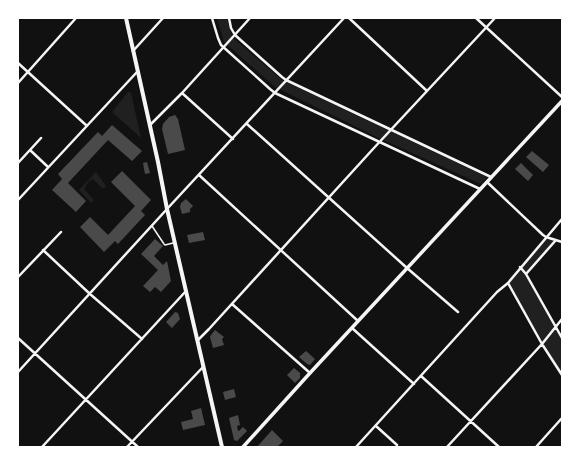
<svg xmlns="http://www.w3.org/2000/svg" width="580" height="465" viewBox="0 0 580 465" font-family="'DM Sans',sans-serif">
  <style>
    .green { fill: #202020 }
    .building { fill: #4a4a4a }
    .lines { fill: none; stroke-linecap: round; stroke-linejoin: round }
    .service { stroke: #f5f5f5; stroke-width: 1.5 }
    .minor { stroke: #f5f5f5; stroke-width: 2.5 }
    .tertiary { stroke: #f5f5f5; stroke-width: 3.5 }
    .secondary { stroke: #f5f5f5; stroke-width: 4 }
  </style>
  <rect width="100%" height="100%" fill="#111"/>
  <path class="green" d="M217,18H227L232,37L282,80L487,177L481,184L381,139L275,87L224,42Z
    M128,92H129L131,93L141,138L112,112Z
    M96,172L106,186L103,189L93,179L88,182L84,189L94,200L91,203L79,190Z
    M546,237L556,240L526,275L562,338V375L508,283Z"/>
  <path class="building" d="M175,115L178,119L185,150L168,154L162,129L163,124L169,117Z
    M112,125L142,151L132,161L108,140L68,183L86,201L76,212L52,190L62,179L58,174L98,132L102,136Z
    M532,151L549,165L543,172L526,157Z
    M147,162L150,173L145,174L143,163Z
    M521,163L533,175L528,181L515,169Z
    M122,171L151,200L141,211L145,215L118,244L115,241L104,252L80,227L90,217L108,235L135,206L111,182Z
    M186,199L193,206L190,209V212L182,214L180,207L181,203Z
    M203,232L205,240L189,243L187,235Z
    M155,239L163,246L154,256L163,265L167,261L171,281L161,292L155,287L150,292L143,286L158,270L141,254Z
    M175,312L178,313L180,319L172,328L166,322Z
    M215,330L224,337L222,339L224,345L213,348L210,337L211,335Z
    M306,351L315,359L310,365L307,364L299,357Z
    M294,368L300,373V378L295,383L287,375Z
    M234,389L236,397L225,400L223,392Z
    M201,408L205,425L183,430L181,422L193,419L191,411Z
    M238,415L240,425L237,426L238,431H239L243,427L247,431L237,441L234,440L229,418Z
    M272,430L283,441L277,447H257Z"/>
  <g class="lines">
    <path class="service" d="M152,226L164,244L165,245L173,243"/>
    <path class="minor" d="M212,18L218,38L221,45L270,89L275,93L480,189
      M229,18L231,28L235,35L282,77L286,80L491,177
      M349,18L427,91
      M476,18L562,97
      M133,51L163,18
      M18,63L87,126
      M18,83L76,18
      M182,93L233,139
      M247,124L407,268L458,312
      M150,125L182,93L250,18
      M30,150L48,167
      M18,163L41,138
      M199,175L358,321
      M487,182L543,235L546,237L562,242
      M18,200L137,72
      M43,250L90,294L142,339
      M520,267L526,274L562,338
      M526,274L556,240
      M18,277L61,232
      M508,283L542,344L562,375
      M232,304L310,373
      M352,328L414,384
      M18,338L138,447
      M198,340L209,329L373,149L495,18
      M18,372L167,209L344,18
      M421,376L499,447
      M376,426L397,445
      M42,447L186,291
      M127,447L203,367
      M356,447L497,292L508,283L562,219
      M447,447L542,344L562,319
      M536,447L562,418"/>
    <path class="tertiary" d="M243,447L310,373L562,101"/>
    <path class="secondary" d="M126,18L158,162L167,209L222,447"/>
  </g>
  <rect width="580" height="465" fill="none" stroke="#ffffff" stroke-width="38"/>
</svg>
